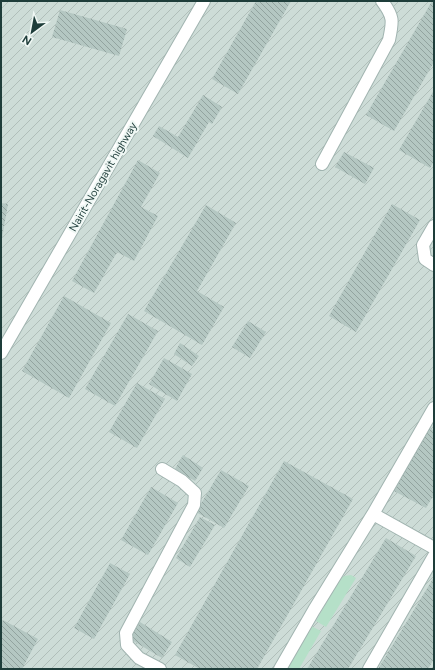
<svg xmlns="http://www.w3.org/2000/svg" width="435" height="670" viewBox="0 0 435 670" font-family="Figtree,sans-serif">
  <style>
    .industrial { fill: url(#industrial-furrows) }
    .grass { fill: #b5e0c8 }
    .building { fill: url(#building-back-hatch) }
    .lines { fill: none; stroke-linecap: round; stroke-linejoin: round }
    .minor-casing { stroke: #a1b4b0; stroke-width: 14 }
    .minor { stroke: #fff; stroke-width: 12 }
    .labels { text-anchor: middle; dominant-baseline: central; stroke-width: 4; stroke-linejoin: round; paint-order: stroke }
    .street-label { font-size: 11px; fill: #1e3d3a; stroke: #f0f8f5 }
  </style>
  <defs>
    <pattern id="industrial-furrows" width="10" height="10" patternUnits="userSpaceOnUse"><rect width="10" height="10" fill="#cddcd7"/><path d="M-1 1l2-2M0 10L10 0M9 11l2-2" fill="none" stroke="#b0beb9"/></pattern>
    <pattern id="building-back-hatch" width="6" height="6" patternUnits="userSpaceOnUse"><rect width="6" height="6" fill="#b4c7c2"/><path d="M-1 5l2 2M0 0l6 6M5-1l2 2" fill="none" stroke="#92a39f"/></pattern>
  </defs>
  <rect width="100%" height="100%" fill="#dfece8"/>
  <path class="industrial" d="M1,1H434V669H1Z"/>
  <path class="grass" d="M351,575L356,578L326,627L316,621L339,580L344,576Z
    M311,626L321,631L299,669H291L287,667Z"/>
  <path class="building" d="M256,1H291L238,94L212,79Z
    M432,1H434V62L394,131L366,115Z
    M60,10L127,29L119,56L52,37Z
    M434,90V161L430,168L399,150Z
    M203,95L222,107L212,124L209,122L188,158L153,136L159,126L178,137Z
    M344,152L374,168L365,184L335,167Z
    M138,160L160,173L141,207L158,216L134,261L117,252L94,293L72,281Z
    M1,203L8,204L2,238H1Z
    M392,204L420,220L356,332L329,316Z
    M206,205L236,223L197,291L224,307L202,345L144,311Z
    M64,296L111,323L69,398L22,371Z
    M128,314L158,331L115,406L85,389Z
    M248,321L266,332L250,358L232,347Z
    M180,343L199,356L192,366L174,354Z
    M164,358L192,374L177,401L149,384Z
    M137,383L165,399L137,448L109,432Z
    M428,427L434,431V494L426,508L394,491Z
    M183,455L203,468L195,481L175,469Z
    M284,461L353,499L257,669H200L175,655Z
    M221,470L249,486L224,528L196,512Z
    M151,487L178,503L148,555L121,540Z
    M200,517L215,525L190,567L176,558Z
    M386,538L416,556L348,669H307Z
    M110,563L130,574L94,639L74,628Z
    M434,577V659L428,669H378Z
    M3,620L38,639L22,669H1V623Z
    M140,622L172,642L162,658L130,639Z"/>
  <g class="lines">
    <defs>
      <path id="minor" d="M322,164L389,40C393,21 394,17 382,1
        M434,226L423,245L425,259L434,265
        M1,353L204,1
        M373,514L434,408
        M160,669L139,658L127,645L126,633L194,505L195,493L182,481L162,469
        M280,669L314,610L373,514L434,548
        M369,669L434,556"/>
    </defs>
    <use href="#minor" class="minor-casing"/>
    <use href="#minor" class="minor"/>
  </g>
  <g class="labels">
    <g class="street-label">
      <text transform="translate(103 177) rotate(-60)">Nairit-Noragavit highway</text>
    </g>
  </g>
  <rect width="435" height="670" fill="none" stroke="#1e3d3a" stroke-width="4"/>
  <g transform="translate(32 32) rotate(212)" stroke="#f0f8f5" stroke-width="3" paint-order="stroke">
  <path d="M0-3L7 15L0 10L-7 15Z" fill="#1e3d3a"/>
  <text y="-6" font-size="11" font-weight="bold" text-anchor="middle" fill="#1e3d3a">N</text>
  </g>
</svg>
